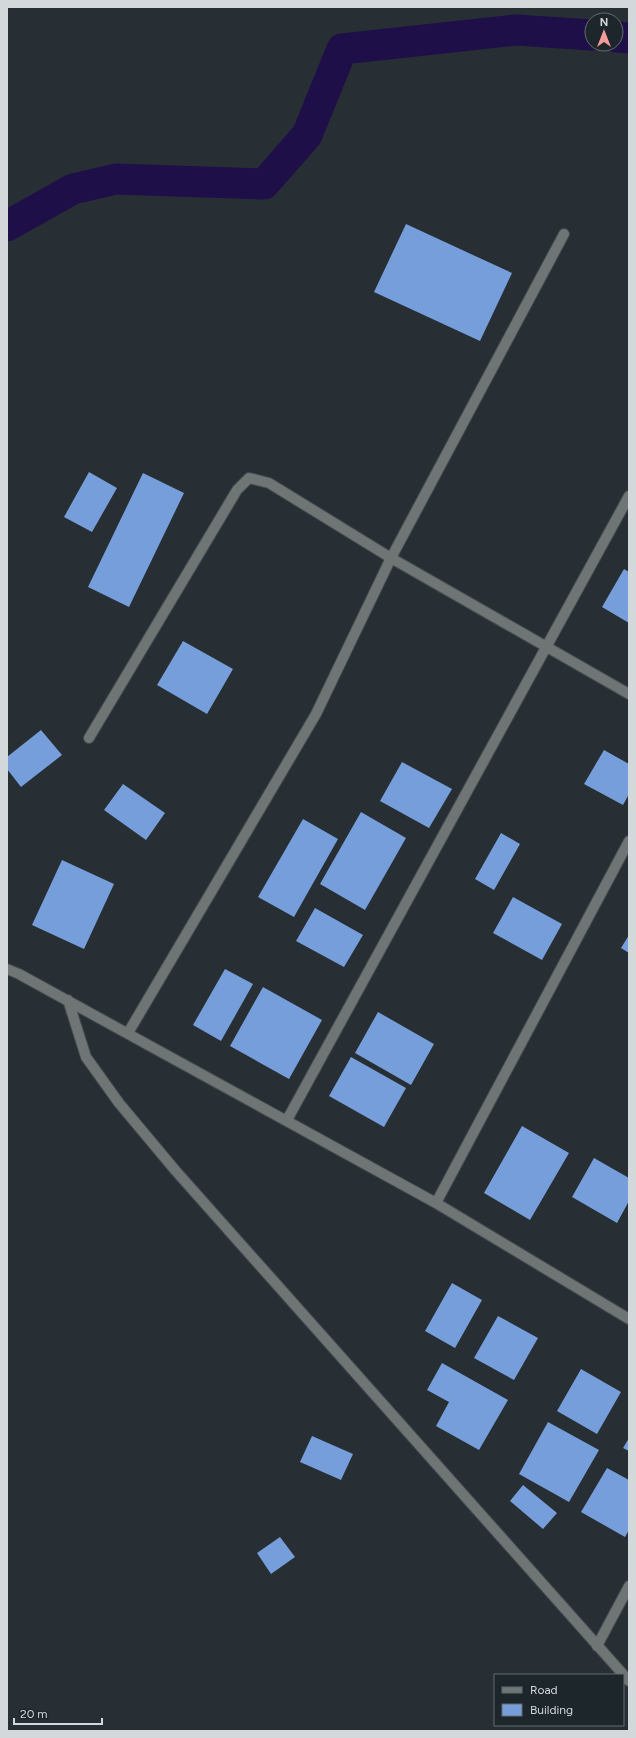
<svg xmlns="http://www.w3.org/2000/svg" width="636" height="1738" viewBox="0 0 636 1738" font-family="Figtree,sans-serif">
  <style>
    .lines { fill: none; stroke-linecap: round; stroke-linejoin: round }
    .canal { stroke: #1f0f48; stroke-width: 31 }
    .building { fill: #769eda }
    .minor-casing { stroke: #434a4f; stroke-width: 12 }
    .minor { stroke: #6f7474; stroke-width: 10 }
  </style>
  <rect width="100%" height="100%" fill="#272f34"/>
  <g class="lines">
    <path class="canal" d="M616,37L629,38
      M7,226L73,189L116,179L264,184L307,135L342,49L516,30L592,35"/>
  </g>
  <path class="building" d="M406,224L512,273L480,341L374,292Z
    M89,472L117,488L92,532L64,517Z
    M143,473L184,493L129,607L88,587Z
    M624,569L629,572V623L602,607Z
    M183,641L233,669L207,714L157,685Z
    M41,730L62,755L21,787L7,769V757Z
    M604,750L629,764V794L623,805L584,784Z
    M402,762L452,789L429,828L380,801Z
    M123,784L165,813L146,840L104,810Z
    M361,812L406,838L365,910L320,884Z
    M303,819L338,839L294,917L258,897Z
    M501,833L520,844L494,890L475,879Z
    M62,860L114,884L84,949L32,925Z
    M513,897L562,924L542,960L493,933Z
    M315,908L363,935L344,967L296,941Z
    M629,935V953L621,948Z
    M225,969L253,984L221,1041L193,1025Z
    M263,987L322,1020L289,1079L230,1046Z
    M378,1012L434,1044L411,1085L355,1053Z
    M351,1057L406,1088L384,1127L329,1096Z
    M522,1126L569,1153L530,1220L484,1193Z
    M594,1158L629,1178V1201L617,1223L572,1197Z
    M452,1283L482,1300L455,1348L425,1331Z
    M498,1316L538,1338L514,1380L474,1358Z
    M442,1363L508,1400L479,1450L436,1426L449,1402L427,1390Z
    M581,1369L621,1392L597,1434L557,1411Z
    M548,1422L599,1450L569,1502L519,1474Z
    M312,1436L353,1454L341,1480L300,1462Z
    M629,1438V1451L623,1448Z
    M607,1468L629,1480V1530L625,1537L581,1512Z
    M523,1485L557,1513L543,1529L510,1501Z
    M280,1537L295,1557L271,1574L257,1553Z"/>
  <g class="lines">
    <defs>
      <path id="minor" d="M89,738L237,490L249,478L269,483L391,558L629,694
        M7,969L19,974L436,1203L629,1319
        M68,1000L86,1057L119,1103L175,1170L629,1681
        M128,1033L316,714L391,558L564,234
        M287,1120L629,496
        M436,1203L629,841
        M597,1646L629,1586"/>
    </defs>
    <use href="#minor" class="minor-casing"/>
    <use href="#minor" class="minor"/>
  </g>
  <rect width="636" height="1738" fill="none" stroke="#d3d8db" stroke-width="16"/>
  <rect x="494" y="1674" width="130" height="52" fill="#1d262a" stroke="#666d71"/>
  <rect x="502" y="1687" width="20" height="6" fill="#6f7474" stroke="#666d71"/>
  <text x="530" y="1694" font-size="12" fill="#d3d8db">Road</text>
  <rect x="502" y="1704" width="20" height="12" fill="#769eda" stroke="#666d71"/>
  <text x="530" y="1714" font-size="12" fill="#d3d8db">Building</text>
  <g transform="translate(604 32)"><circle r="19" fill="#1d262a" stroke="#666d71"/>
  <path d="M0-3L7 15L0 10L-7 15Z" fill="#f59b99"/>
  <text y="-6" font-size="11" font-weight="bold" text-anchor="middle" fill="#d3d8db">N</text>
  </g>
  <path d="M14 1718v6h88v-6" fill="none" stroke="#d3d8db" stroke-width="2"/>
  <text x="20" y="1718" font-size="12" fill="#d3d8db" stroke="#1d262a" stroke-width="3" paint-order="stroke">20 m</text>
</svg>
